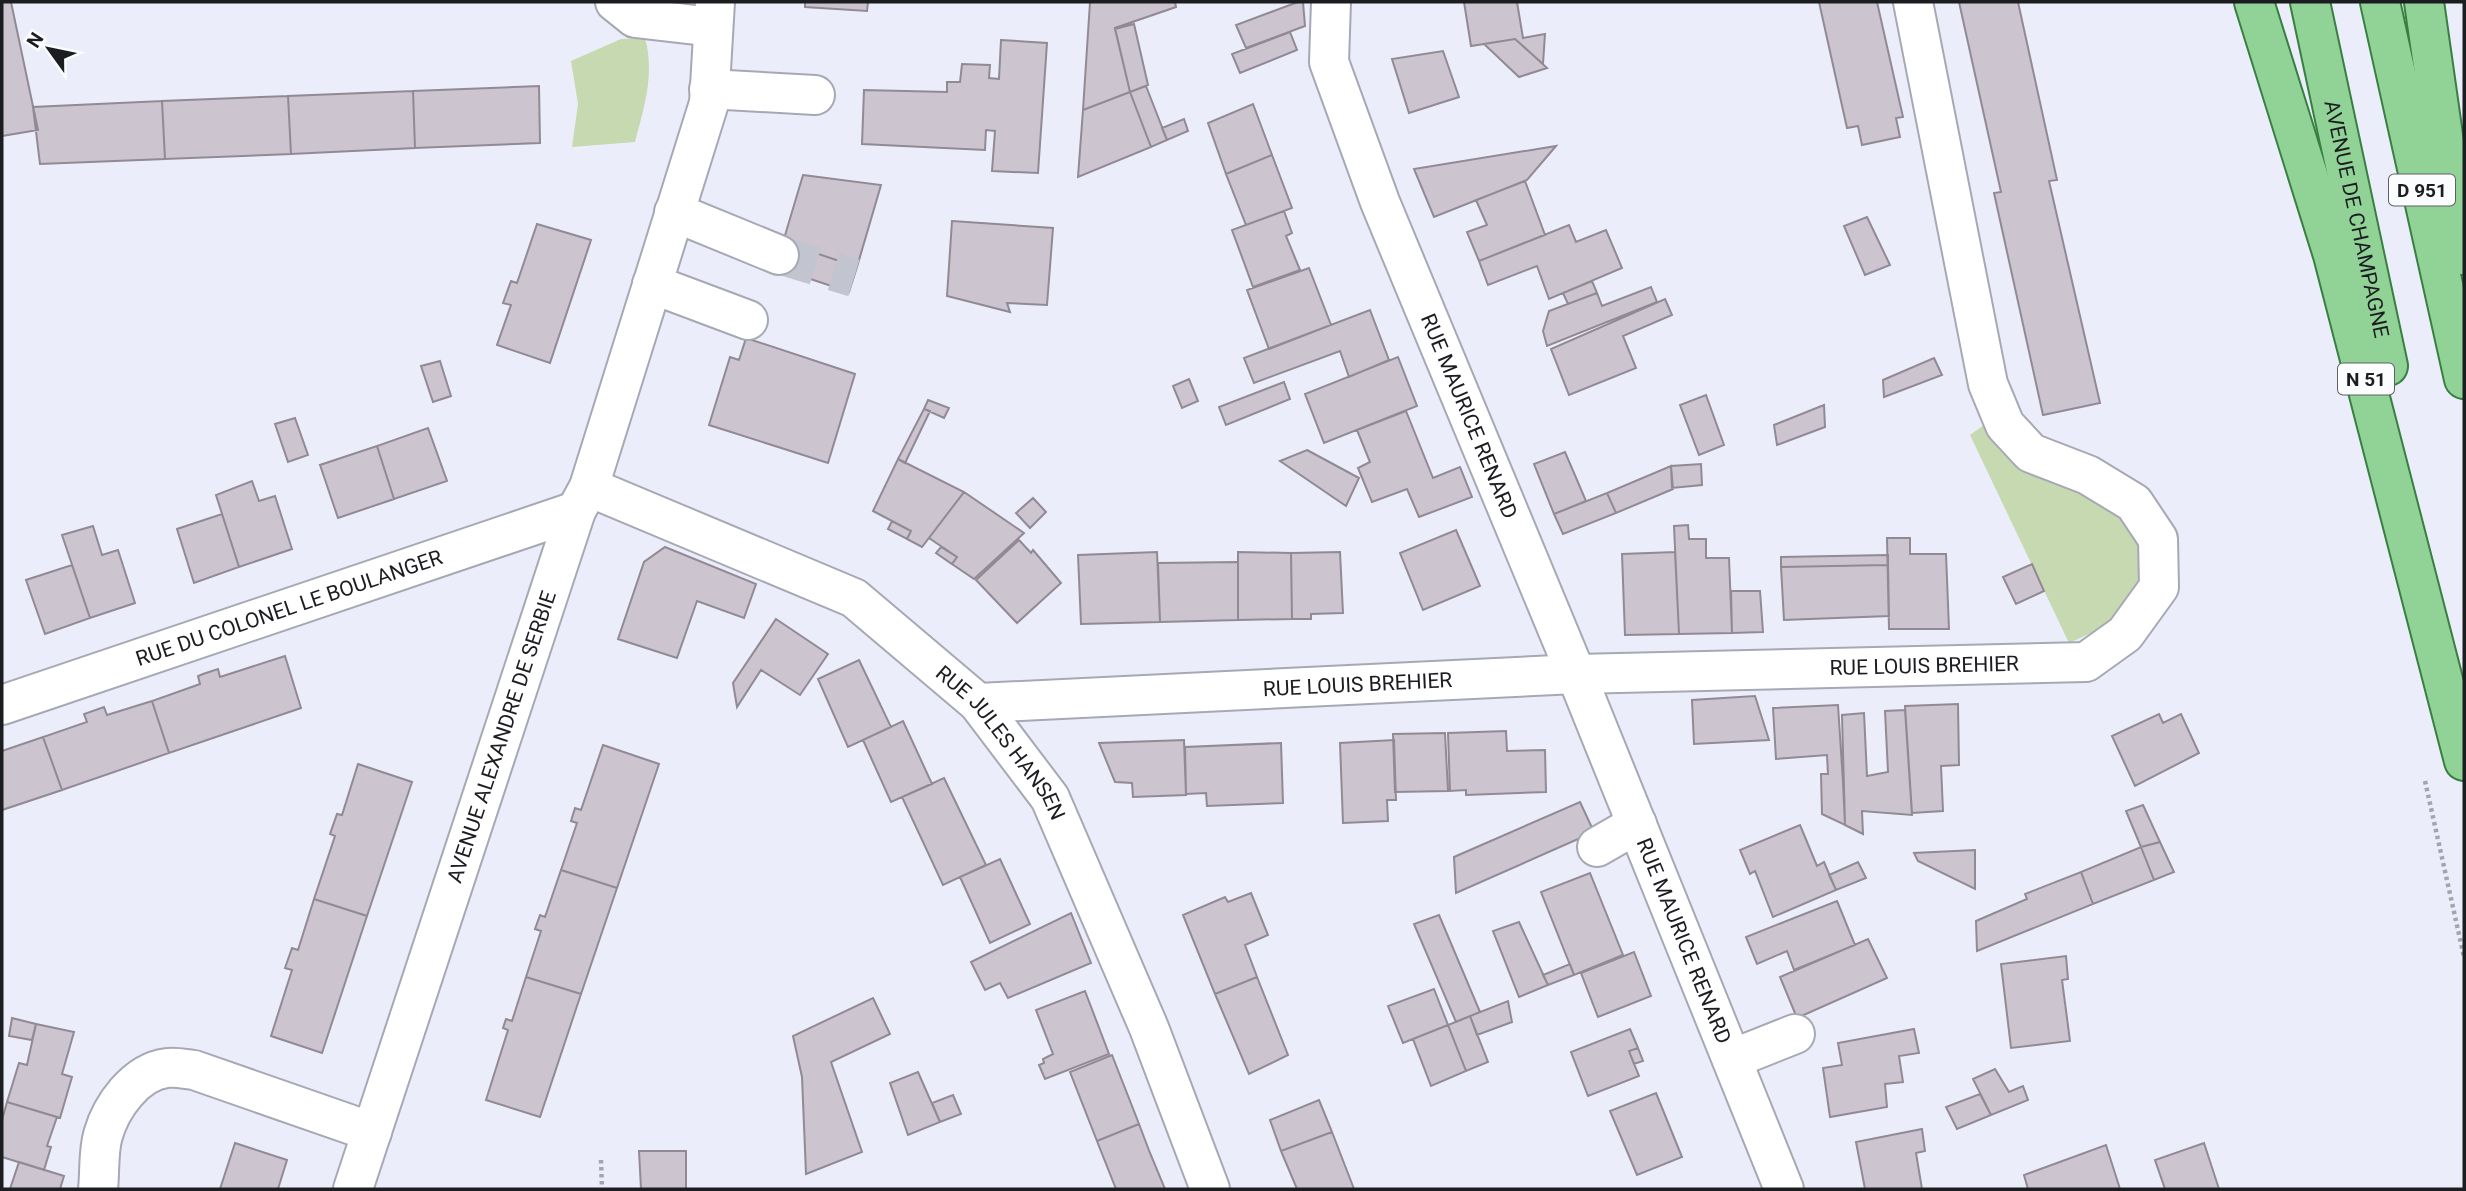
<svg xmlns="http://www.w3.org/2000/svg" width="2466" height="1191" viewBox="0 0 2466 1191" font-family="Roboto,sans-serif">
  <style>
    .green { fill: #c7d9b1 }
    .building { fill: #ccc4ce; stroke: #918a94; stroke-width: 2 }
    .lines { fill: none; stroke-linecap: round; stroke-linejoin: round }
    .minor-tunnel { stroke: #c2c4cf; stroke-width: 38; stroke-dasharray: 38 19; stroke-linecap: butt }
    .minor-casing { stroke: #a6a9b4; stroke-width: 42 }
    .major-casing { stroke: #387f41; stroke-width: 42 }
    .path { stroke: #a3a5ae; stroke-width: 4.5; stroke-dasharray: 3.5 3.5; stroke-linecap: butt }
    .minor { stroke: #fff; stroke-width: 38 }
    .major { stroke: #91d297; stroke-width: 38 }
    .labels { text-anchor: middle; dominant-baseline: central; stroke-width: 7; stroke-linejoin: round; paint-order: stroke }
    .shield { fill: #fbfcfe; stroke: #5f6063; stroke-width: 2 }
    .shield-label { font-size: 19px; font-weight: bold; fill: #1c1d21 }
    .street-label { font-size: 21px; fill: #1c1d21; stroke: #fbfcfe }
  </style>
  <rect width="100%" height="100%" fill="#ebeefa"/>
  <path class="green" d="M645,38C655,74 644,108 635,142L572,147L578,104L571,61L621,39Z
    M1991,420L2127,509L2144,547L2141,575L2130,606L2098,630L2069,643L1970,435Z"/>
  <path class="building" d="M2,2H11L38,130L2,136Z
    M805,2H868L867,11L805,7Z
    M1090,2H1175L1176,7L1115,28L1130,92L1083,110Z
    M1298,2H1303L1305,26L1246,48L1236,25Z
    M1464,2H1517L1523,38L1545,34L1543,64L1515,39L1471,46Z
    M1819,2H1877L1903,117L1896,118L1900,137L1862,145L1858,126L1847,128Z
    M1959,2H2018L2057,180L2049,181L2100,403L2043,415L1994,193L2001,192Z
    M1134,24L1148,85L1130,92L1115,29Z
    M1290,32L1297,50L1240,73L1232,54Z
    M1515,39L1523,46L1547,68L1519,77L1484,44Z
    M1001,40L1047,43L1038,173L992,171L995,131L986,130L985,150L862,144L864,90L947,92V82H960L962,64L990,65L989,78L999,79Z
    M1443,51L1459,97L1409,113L1392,59Z
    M539,86L540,143L415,148L413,91Z
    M1146,86L1167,140L1151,147L1130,92Z
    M413,91L415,148L291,154L288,96Z
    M1130,92L1151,147L1078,177L1083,110Z
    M288,96L291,154L165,159L162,101Z
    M162,101L165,159L40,164L33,107Z
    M1253,104L1272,155L1226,174L1208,123Z
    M1184,119L1188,131L1167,140L1162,128Z
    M1556,146L1527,180L1434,217L1414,169Z
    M1272,155L1292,208L1246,225L1226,174Z
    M803,175L881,185L857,267L783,242Z
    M1525,181L1545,235L1479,261L1467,232L1487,225L1476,200Z
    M1284,211L1292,233L1286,236L1300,270L1253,287L1232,230Z
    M1867,217L1890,265L1865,275L1844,226Z
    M952,221L1053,228L1047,305L1007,303L1010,312L947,296Z
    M537,224L591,240L550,363L497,345L511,305L503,303L511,281L517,283Z
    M1569,225L1576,242L1606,230L1622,268L1549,299L1537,266L1488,285L1479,261Z
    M783,242L857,267L849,292L775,267Z
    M1309,268L1331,325L1269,349L1247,290Z
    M1592,281L1597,293L1568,304L1563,293Z
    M1651,287L1657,302L1547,346L1543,331L1549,311L1597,293L1602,306Z
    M1665,299L1672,315L1623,336L1636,368L1569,395L1551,349Z
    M1370,310L1389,360L1349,377L1340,351L1254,383L1244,358Z
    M746,338L855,374L828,463L709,425L730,357L739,360Z
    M1398,357L1417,406L1324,443L1305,394Z
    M1934,358L1942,375L1884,397L1883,380Z
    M440,361L451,396L433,402L421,366Z
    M1189,379L1198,401L1182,408L1173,386Z
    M1284,382L1290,399L1226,425L1219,407Z
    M1706,395L1724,445L1699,455L1680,405Z
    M928,400L949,408L944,418L924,409Z
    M1824,405L1825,427L1777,445L1774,425Z
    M924,409L930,411L905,463L898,459Z
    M1406,411L1433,478L1460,467L1472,497L1419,517L1407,489L1372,502L1358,468L1370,462L1357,430Z
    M295,418L308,455L288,462L275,424Z
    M428,428L447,481L394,499L377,446Z
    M377,446L394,499L338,518L320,465Z
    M1307,450L1359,478L1346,506L1280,461Z
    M1565,452L1586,501L1554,514L1534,464Z
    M898,459L964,492L922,547L907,539L911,531L873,511Z
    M1701,464L1702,485L1672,488L1671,466Z
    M1671,466L1673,489L1616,513L1607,493Z
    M252,481L259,501L275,496L292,549L239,567L216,495Z
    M964,492L1024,533L974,579L952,564L957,557L929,538Z
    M1607,493L1616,513L1563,534L1554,514Z
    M1033,498L1046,512L1030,528L1016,513Z
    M222,514L239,567L194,583L177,529Z
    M892,521L911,531L907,539L888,529Z
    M1688,525L1689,539H1706V558H1729L1732,633L1679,634L1674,526Z
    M93,526L102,555L118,550L135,603L90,618L62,535Z
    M1456,530L1480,586L1423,610L1400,553Z
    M1887,538H1910V554H1946L1949,629H1889Z
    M1019,540L1031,553L1033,550L1061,583L1017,623L976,580Z
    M665,547L756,584L744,618L697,601L677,658L618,639L644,562Z
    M941,547L957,557L952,564L936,553Z
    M1157,552L1160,622L1081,624L1078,555Z
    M1238,552L1291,553L1292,619L1238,620Z
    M1340,552L1343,613L1311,614V619H1292L1291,553Z
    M1675,552L1679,634L1625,635L1622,554Z
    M1888,555V565L1781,567V557Z
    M1238,562V620L1160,622L1158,563Z
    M2032,564L2044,591L2016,604L2003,577Z
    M72,565L90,618L45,634L26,580Z
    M1888,565L1889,616L1784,620L1781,567Z
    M1731,591H1760L1763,632L1732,633Z
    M776,619L828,654L800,695L761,670L737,707L733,683Z
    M285,656L301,708L169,753L152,701L200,684L198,676L203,674L218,669L220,677Z
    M859,660L891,727L848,747L818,679Z
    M1755,696L1769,740L1694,744L1692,700Z
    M152,701L169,753L62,790L43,737L87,722L84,714L104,707L107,715Z
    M1958,704L1959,765L1941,766L1943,811L1912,813L1905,706Z
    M1838,705L1843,782L1845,825L1822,814L1821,774H1828L1827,755L1776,759L1773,708Z
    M1905,710L1912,815L1862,811L1863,834L1845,825L1842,715L1864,713L1867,776L1888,772L1885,711Z
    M2159,714L2163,723L2181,714L2199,753L2135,786L2112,736Z
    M903,721L932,784L891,802L863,740Z
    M1506,731L1507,751L1545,750L1546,792L1466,795V790L1450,791L1448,733Z
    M1445,733L1448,791L1395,792L1393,734Z
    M43,737L62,790L2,810V751Z
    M1184,740L1186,795L1133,797L1132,783L1115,782L1099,743Z
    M1394,740L1396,800H1387L1388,821L1343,823L1340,743Z
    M1281,743L1283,803L1207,806L1206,793L1186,794L1185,747Z
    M603,745L659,764L617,888L561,870L577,823L571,821L575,808L581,810Z
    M358,764L412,782L367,916L314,899L335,836L330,834L337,814L342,815Z
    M944,778L986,865L943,885L902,797Z
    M1580,802L1594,832L1456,893L1454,857Z
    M2143,805L2160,842L2141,847L2126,811Z
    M1800,825L1817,866L1824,862L1836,890L1773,917L1755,871L1750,874L1740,850Z
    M2160,842L2174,872L2154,880L2141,847Z
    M2141,847L2154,880L2093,904L2081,872Z
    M1975,850V889L1918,861L1914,853Z
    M1000,859L1030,924L990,943L960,877Z
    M1858,862L1866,878L1836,890L1829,875Z
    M561,870L617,888L581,994L526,977L541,931L535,929L540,915L545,917Z
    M2081,872L2093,904L1977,951L1976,921L2027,899L2025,894Z
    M1590,873L1623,955L1574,975L1541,892Z
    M1251,893L1268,935L1245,945L1257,977L1215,994L1183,915L1225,897L1228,902Z
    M314,899L367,916L322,1053L271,1036L292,970L285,968L292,948L298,950Z
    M1837,901L1855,945L1794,970L1787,951L1757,964L1746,937Z
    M1071,913L1091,963L1008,998L1000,983L985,990L971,962Z
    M1439,915L1480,1012L1456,1022L1414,924Z
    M1519,922L1548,985L1519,997L1493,931Z
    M1868,939L1887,978L1797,1018L1780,977Z
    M1634,952L1651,996L1598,1017L1581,973Z
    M2066,956L2068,979L2062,980L2070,1041L2011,1048L2001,964Z
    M1570,964L1574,975L1548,985L1543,975Z
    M526,977L581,994L540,1117L486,1100L508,1030L503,1028L506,1019L512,1021Z
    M1257,977L1288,1055L1249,1074L1215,994Z
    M1434,989L1448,1025L1403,1043L1388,1006Z
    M1085,991L1109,1054L1045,1079L1039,1065L1044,1063L1043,1059L1053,1054L1036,1010Z
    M873,998L890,1034L831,1062L862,1152L806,1174L802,1077L793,1036Z
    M1508,1001L1512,1022L1477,1035L1470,1016Z
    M1470,1016L1488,1062L1466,1071L1448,1025Z
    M12,1018L36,1024L32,1040L9,1036Z
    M36,1024L74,1032L62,1074L72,1077L60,1118L7,1102L19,1063L27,1065Z
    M1448,1025L1466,1071L1431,1086L1413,1039Z
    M1630,1029L1638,1048L1629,1051L1639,1076L1588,1096L1571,1052Z
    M1914,1029L1919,1053L1899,1056L1903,1082L1885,1084L1887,1107L1830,1117L1823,1068L1842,1065L1838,1043Z
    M1638,1048L1643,1061L1634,1064L1629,1051Z
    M1112,1055L1139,1124L1097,1141L1070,1072Z
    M1995,1069L2009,1092L2023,1086L2028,1100L1991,1115L1973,1079Z
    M918,1072L940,1122L908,1135L890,1083Z
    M1656,1093L1682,1157L1637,1175L1610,1111Z
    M1980,1094L1991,1115L1957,1129L1946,1107Z
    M953,1095L961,1114L940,1122L932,1103Z
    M1319,1100L1332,1132L1281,1151L1270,1120Z
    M7,1102L57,1117L47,1146L51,1147L44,1170L2,1157V1120Z
    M1139,1124L1150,1153L1165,1189H1116L1097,1141Z
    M1922,1129L1925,1151L1916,1153L1922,1189H1865L1856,1142Z
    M1332,1132L1354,1189H1297L1281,1151Z
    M235,1143L287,1160L278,1189H220Z
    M2204,1143L2219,1189H2165L2155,1160Z
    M2106,1145L2120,1189H2028L2024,1175Z
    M639,1151H686V1189H641Z
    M19,1162L64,1176L60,1189H10Z"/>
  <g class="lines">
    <path class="minor-tunnel" d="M779,255L854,278"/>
    <defs>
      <g id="minor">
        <path d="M615,2L635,18L713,27"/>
        <path id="s1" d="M1331,2L1329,62L1380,202L1576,674L1784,1189"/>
        <path d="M709,89L815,95"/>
        <path d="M674,212L779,255"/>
        <path d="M652,284L748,320"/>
        <path id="s2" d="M589,487L854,598L978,703L1050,798L1149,1028L1210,1189"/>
        <path id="s3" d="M978,703L1576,674L2086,662L2125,634L2159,587L2158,539L2134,503L2088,475L2031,453L2005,425L1988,384L1913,2"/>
        <path id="s4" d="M2,705L576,511"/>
        <path d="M1597,847L1637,824"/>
        <path d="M1732,1059L1795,1034"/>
        <path d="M98,1189C100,1172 98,1152 103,1135C111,1107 135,1072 167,1068C176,1067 185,1069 194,1070L372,1132"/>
        <path id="s5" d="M353,1189L576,511L589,487L709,103L715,2"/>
      </g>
      <g id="major">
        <path d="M2254,2L2333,255L2464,761"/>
        <path id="s6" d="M2310,2L2388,366"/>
        <path d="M2380,2L2464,379"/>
        <path d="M2424,2L2460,255"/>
      </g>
    </defs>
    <use href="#minor" class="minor-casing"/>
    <use href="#major" class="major-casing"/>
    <path class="path" d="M2425,781L2464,957
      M601,1160L602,1189"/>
    <use href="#minor" class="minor"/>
    <use href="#major" class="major"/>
  </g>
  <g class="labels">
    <g class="shield">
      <rect x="2389" y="174.5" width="66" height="31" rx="5"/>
      <rect x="2338" y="363.5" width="56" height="31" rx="5"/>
    </g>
    <g class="shield-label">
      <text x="2422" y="190">D 951</text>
      <text x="2366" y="379">N 51</text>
    </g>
    <g class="street-label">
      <text stroke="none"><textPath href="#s6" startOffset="222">AVENUE DE CHAMPAGNE</textPath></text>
      <text stroke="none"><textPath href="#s1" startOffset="441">RUE MAURICE RENARD</textPath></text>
      <text stroke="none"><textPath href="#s4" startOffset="303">RUE DU COLONEL LE BOULANGER</textPath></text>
      <text stroke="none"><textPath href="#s3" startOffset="947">RUE LOUIS BREHIER</textPath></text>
      <text stroke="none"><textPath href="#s3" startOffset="380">RUE LOUIS BREHIER</textPath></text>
      <text stroke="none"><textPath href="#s5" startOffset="476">AVENUE ALEXANDRE DE SERBIE</textPath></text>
      <text stroke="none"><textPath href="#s2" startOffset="495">RUE JULES HANSEN</textPath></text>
      <text stroke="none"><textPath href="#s1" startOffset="1008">RUE MAURICE RENARD</textPath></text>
    </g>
  </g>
  <rect width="2466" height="1191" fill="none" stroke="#1c1d21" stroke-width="7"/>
  <g transform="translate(49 49) rotate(303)" stroke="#fbfcfe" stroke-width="5" paint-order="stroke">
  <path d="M0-5L12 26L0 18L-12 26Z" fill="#1c1d21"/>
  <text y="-10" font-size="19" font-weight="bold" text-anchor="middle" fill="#1c1d21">N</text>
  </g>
</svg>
